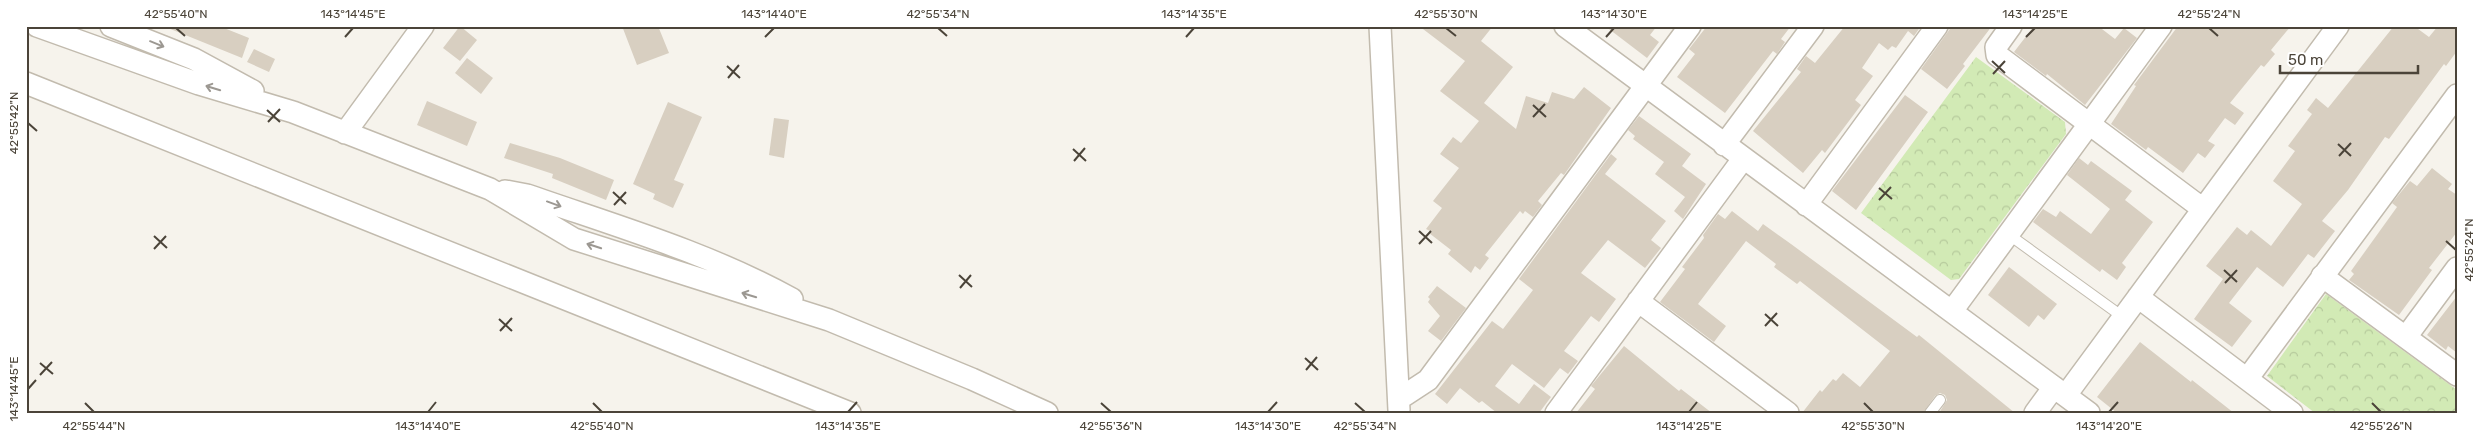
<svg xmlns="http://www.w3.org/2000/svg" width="2483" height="439" viewBox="0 0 2483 439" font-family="Rubik,sans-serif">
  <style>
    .forest { fill: url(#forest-crowns) }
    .building { fill: #d8cfc1 }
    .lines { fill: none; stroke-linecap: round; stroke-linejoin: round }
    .lane-casing { stroke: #c2bbae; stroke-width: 12 }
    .street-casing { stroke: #c2bbae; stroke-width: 24 }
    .lane { stroke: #fff; stroke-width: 10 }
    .street { stroke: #fff; stroke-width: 21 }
    .oneway { stroke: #9c9892 }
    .ticks { fill: none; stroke: #4b4439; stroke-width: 2 }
    .neatline { fill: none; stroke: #4b4439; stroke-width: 2 }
    .ticks-label { font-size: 12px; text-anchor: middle; fill: #4b4439 }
  </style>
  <defs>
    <pattern id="forest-crowns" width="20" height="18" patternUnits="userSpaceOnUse" patternTransform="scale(1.25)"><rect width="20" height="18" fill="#d2eab5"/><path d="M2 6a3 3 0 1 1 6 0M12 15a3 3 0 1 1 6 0" fill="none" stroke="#b6ca9c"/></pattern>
  </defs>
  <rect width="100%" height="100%" fill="#f6f3ec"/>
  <path class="forest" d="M1976,57L2065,122L2066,134L1959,279L1951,280L1861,213Z
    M2326,294L2457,390V413H2315L2267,376Z"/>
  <path class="building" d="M163,26H219L249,38L242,58Z
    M460,26L477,40L460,61L443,48Z
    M622,26H658L669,53L637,65Z
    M1419,26H1493L1481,41L1513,67L1484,103L1516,129L1526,96L1548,103L1552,92L1574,99L1584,87L1611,108L1564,175L1561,173L1538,201L1542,205L1533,217L1525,211L1523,214L1520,211L1485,255L1489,258L1480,270L1475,266L1471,273L1448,254L1451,250L1429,233L1430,231L1426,229L1442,208L1433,201L1459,168L1440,154L1453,137L1461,143L1479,121L1440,91L1465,61Z
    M1605,26H1657L1650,35L1659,42L1647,58Z
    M1707,26H1791L1781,39L1785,42L1777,54L1773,51L1725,113L1677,77L1695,54L1689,49Z
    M1845,26H1921L1914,36L1908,31L1896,48L1892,46L1888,50L1879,43L1862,68L1873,76L1855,100L1861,105L1825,153L1822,150L1803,173L1753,131L1801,72L1797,69L1806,56L1815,63Z
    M1952,26H1992L1963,64L1965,66L1947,89L1921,69Z
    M2034,26H2098L2115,39L2124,28L2137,38L2085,105L2047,74L2046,76L2014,52Z
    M2178,26H2291L2271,50L2275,54L2264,67L2261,65L2230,103L2244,113L2235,125L2225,118L2208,141L2215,145L2205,158L2198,153L2183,173L2148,147L2146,150L2111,124L2136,86L2134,85Z
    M2394,26H2414L2429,37L2438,26H2457V51L2446,66L2444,64L2389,139L2385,137L2348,190L2322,221L2335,231L2314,258L2308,254L2283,287L2257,267L2229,303L2252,321L2232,347L2194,319L2223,279L2206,266L2237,227L2247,235L2251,230L2271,246L2302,204L2273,181L2295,151L2288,146L2312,114L2307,110L2316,98L2328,108Z
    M254,49L275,59L269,72L247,62Z
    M467,58L493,78L481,94L455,73Z
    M1905,95L1928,112L1856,210L1832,191Z
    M427,101L477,122L467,146L417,125Z
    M668,102L702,117L674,180L684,184L673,208L653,199L655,194L633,184Z
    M1639,116L1691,154L1682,166L1706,184L1683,219L1674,211L1685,197L1655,174L1664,162L1633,139L1635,136L1628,130Z
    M774,118L789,120L784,158L769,155Z
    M510,143L560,158L614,180L606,200L552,178L553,174L504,158Z
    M1611,154L1617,159L1605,174L1666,221L1651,240L1661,248L1645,268L1608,240L1581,273L1616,299L1599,322L1591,316L1564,351L1578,361L1568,374L1560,368L1544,388L1512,364L1495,386L1519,404L1534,384L1551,397L1539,413H1497L1482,401L1479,403L1460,388L1447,404L1435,394L1492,321L1503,329L1533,290L1519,279Z
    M2079,158L2088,165L2091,161L2132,191L2125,200L2153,222L2122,263L2126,267L2117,280L2102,269L2100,272L2033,222L2043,209L2056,217L2060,211L2091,234L2110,209L2067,175Z
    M2432,168L2452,184L2448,189L2457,195V232L2429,268L2432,270L2399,315L2349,280L2354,274L2351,271L2397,207L2392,203L2410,181L2417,186Z
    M1732,211L1758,231L1763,224L1791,244L1917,337L1919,335L2015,413H1939L1947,400L1945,395L1940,393L1935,396L1923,413H1802L1820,390L1822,392L1833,379L1836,381L1843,373L1860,387L1890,351L1800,281L1797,284L1774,267L1776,264L1746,241L1698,304L1726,326L1714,342L1660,302L1685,269L1682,267L1704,238L1703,235L1718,214L1725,219Z
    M2009,267L2057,304L2044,320L2038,315L2029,327L1988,295Z
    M1437,286L1466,308L1441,341L1428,331L1440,316L1428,302L1430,299L1428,297Z
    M2457,296V353L2448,346L2446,350L2427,335Z
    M2140,342L2191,382L2192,380L2234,413H2117L2097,397Z
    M1624,346L1679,391L1681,389L1712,413H1576L1595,389L1591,386Z"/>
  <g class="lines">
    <defs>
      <path id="lane" d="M2008,234L2123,317
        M1930,413L1940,400"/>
      <path id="street" d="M37,26L199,84L293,112L490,189L574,239L829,320L972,379L1047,413
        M111,26L194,59L253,91
        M1380,26L1399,410
        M1565,26L2089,413
        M2011,26L1996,47L1997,55L2203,209
        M26,83L850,413
        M345,133L423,26
        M1724,145L1813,26
        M505,191L527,195C616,226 709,253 792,299
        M1806,205L1937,26
        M2322,276L2457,375
        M2138,297L2292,413
        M1638,301L1788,413
        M1952,311L2161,26
        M2406,337L2457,268
        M2247,379L2457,95
        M2066,395L2338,26
        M1399,399L1428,380L1690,26
        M1556,413L1743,159
        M2035,413L2054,387"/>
    </defs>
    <use href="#lane" class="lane-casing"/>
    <use href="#street" class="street-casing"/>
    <use href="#lane" class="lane"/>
    <use href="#street" class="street"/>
  </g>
  <defs><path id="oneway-shaft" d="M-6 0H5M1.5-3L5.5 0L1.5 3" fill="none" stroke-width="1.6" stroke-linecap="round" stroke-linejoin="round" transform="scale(1.25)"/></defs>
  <g class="oneway">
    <use href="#oneway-shaft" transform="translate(157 44) rotate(22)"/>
    <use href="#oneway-shaft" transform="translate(213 88) rotate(-163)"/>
    <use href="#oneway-shaft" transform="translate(554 204) rotate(20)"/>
    <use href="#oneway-shaft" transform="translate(594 246) rotate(-162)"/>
    <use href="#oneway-shaft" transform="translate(749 295) rotate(-163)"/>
  </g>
  <path class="ticks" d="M176,28L185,36M938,28L947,36M1446,28L1456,36M2209,28L2218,36M345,37L353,28M765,37L774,28M1186,37L1194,28M1606,37L1614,28M2026,37L2035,28M1992,61L2005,73M727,66L740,78M1993,74L2005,61M728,78L739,65M1533,105L1546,117M267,110L280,122M1533,117L1545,104M268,122L280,109M28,123L37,131M2338,144L2351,156M1073,149L1086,161M2339,156L2351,143M1074,161L1085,148M1879,188L1892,199M613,192L626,204M1879,200L1891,187M614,205L626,192M1419,231L1432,243M154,236L167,248M2446,241L2456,250M1419,244L1431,231M154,249L166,236M2224,270L2237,282M959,275L972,287M2225,283L2237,270M960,288L971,275M1765,314L1778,326M499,319L512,331M1765,326L1777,313M500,331L512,318M1305,358L1318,370M40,363L53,374M1306,370L1317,357M40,375L52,362M28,389L36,380M85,403L94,412M593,403L602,412M1101,403L1111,412M1355,403L1365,412M1864,403L1873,412M2372,403L2381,412M428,412L436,402M848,412L857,402M1268,412L1277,402M1689,412L1697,402M2109,412L2118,402"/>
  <rect width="2483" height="439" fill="none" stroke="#ffffff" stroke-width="55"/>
  <path d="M2280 65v8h138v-8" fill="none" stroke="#4b4439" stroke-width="2.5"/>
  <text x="2288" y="65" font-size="15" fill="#4b4439" stroke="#ffffff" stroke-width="4" paint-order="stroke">50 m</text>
  <rect x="28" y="28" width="2428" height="384" class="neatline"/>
  <g class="ticks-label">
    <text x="176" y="18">42°55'40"N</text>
    <text x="353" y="18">143°14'45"E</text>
    <text x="774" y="18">143°14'40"E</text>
    <text x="938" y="18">42°55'34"N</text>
    <text x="1194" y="18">143°14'35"E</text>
    <text x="1446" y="18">42°55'30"N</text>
    <text x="1614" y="18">143°14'30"E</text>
    <text x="2035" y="18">143°14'25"E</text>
    <text x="2209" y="18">42°55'24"N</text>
    <text transform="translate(14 123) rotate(-90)" y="4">42°55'42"N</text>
    <text transform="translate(2469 250) rotate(-90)" y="4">42°55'24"N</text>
    <text transform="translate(14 389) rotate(-90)" y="4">143°14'45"E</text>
    <text x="94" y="430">42°55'44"N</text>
    <text x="428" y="430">143°14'40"E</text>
    <text x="602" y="430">42°55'40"N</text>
    <text x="848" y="430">143°14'35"E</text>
    <text x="1111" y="430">42°55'36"N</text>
    <text x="1268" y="430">143°14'30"E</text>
    <text x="1365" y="430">42°55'34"N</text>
    <text x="1689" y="430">143°14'25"E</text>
    <text x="1873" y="430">42°55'30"N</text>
    <text x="2109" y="430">143°14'20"E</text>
    <text x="2381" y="430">42°55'26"N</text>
  </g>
</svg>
